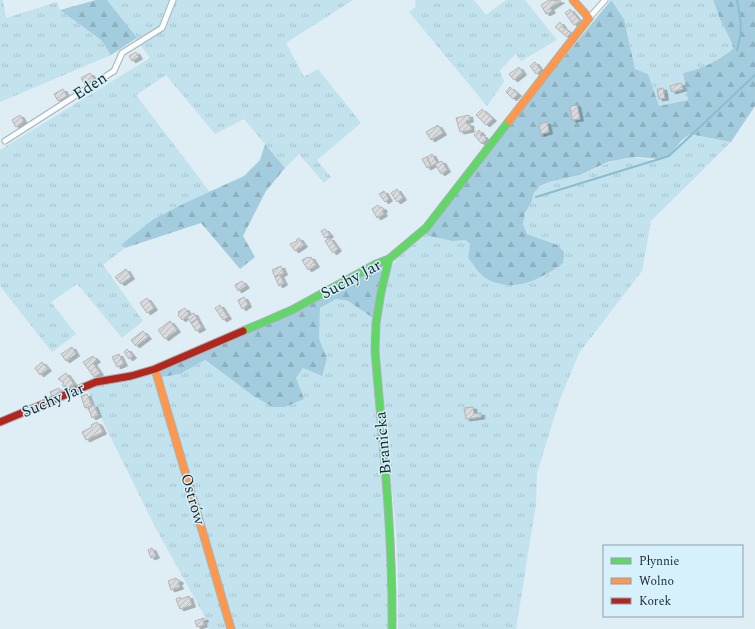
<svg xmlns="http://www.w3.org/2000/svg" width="755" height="629" viewBox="0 0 755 629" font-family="Spectral,serif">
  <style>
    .grass { fill: url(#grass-tufts) }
    .forest { fill: url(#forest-firs) }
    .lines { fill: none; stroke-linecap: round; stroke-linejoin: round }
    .stream { stroke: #8bbcd0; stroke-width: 2 }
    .building { fill: url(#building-hatch); stroke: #b3b4b6; filter: url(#shadow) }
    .street-casing { stroke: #a6b4b9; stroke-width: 7 }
    .fast-casing { stroke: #a6b4b9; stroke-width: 9 }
    .slow-casing { stroke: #a6b4b9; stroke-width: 9 }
    .jam-casing { stroke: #a6b4b9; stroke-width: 9 }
    .street { stroke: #fafcfd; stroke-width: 5 }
    .fast { stroke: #63d668; stroke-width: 7 }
    .slow { stroke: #ff974d; stroke-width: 7 }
    .jam { stroke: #b3261e; stroke-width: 7 }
    .labels { text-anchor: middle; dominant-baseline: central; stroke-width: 3; stroke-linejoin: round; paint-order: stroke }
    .street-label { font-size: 16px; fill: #1a272c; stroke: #d6f1fc }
  </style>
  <defs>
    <pattern id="grass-tufts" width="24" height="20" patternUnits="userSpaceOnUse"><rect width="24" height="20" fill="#c2e2ee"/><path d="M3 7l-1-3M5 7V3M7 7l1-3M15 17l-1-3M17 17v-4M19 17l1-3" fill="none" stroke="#a6c2cc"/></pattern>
    <pattern id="forest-firs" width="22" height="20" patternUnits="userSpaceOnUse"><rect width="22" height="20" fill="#a3cdde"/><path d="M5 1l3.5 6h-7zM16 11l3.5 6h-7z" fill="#8cb0bf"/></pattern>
    <pattern id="building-hatch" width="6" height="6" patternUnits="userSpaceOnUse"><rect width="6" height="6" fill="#d9dadc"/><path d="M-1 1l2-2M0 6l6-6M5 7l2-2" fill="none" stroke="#babbbd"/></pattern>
    <filter id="shadow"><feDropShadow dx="3.5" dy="2" stdDeviation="0" flood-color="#0004"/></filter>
  </defs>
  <rect width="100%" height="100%" fill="#deeef4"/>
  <path class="grass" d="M0,0H3L6,18L57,2L60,10L101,40L111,55L0,102Z
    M107,0H353L286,43L304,77L318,69L361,123L317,160L331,177L324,183L299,154L285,168L244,119L215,134L166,75L136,95L210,192L187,202L122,244L125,248L103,265L143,321L122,338L75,281L77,284L51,302L76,334L52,352L0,286V150L150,58Z
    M415,0H474L486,15L506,0H525L557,40L521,61L516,54L500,70L504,82L487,106L409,12L416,7Z
    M611,0H713L720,19L732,43L733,49C718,61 702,69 683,73L688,100L659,106L648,74L635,69L624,19Z
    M690,134L731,142L651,221L642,271L579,353L559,402L537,473L536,504L516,629H398V580L396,531L379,363V324L383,295L392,266L400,253L425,235L452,241L466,240L470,244L468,258L475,266L518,285L538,279L547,275L537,238L527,234C521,222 523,217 529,206C532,201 532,196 535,192C546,178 565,180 580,175C597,169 609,160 629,158C638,157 651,162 659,159C673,153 679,143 690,134Z
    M336,299L348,301L373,318L372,353L389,562L388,629H234L162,377L180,374L204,360L252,395L296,378L303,368L322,376L327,359L319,338L320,308Z
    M153,373L228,629H209L205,617L155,527L88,391L99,382Z"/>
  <path class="forest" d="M96,0H107L137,38L111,55L101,40L60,10Z
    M611,0L624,19L635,69L648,74L659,106L688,100L683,73C702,69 718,61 733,49L732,43L720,19L713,0H755V106L731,142L690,134L682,140L668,157L658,159L637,157L627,158L608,162L580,175L549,182L540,186L534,193L531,203L525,213L523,224L527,234L557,245L564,252L563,263C542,279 515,293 489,280C480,276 474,265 468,258L470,244L466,240L452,241L425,235L495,142Z
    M265,144L285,168L266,191L243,236L255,257L240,269L201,223L125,248L122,244L154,219L187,202L244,176L260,160Z
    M382,266L383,271L377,289L373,318L348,301L336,299L320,308L319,338L327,359L322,376L303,368L296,378L304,399L285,407H273L252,395L205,360L180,374L162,377L160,369L196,354L374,267Z"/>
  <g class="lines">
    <path class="stream" d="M737,0C741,20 743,29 737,50
      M536,197L669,156L755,75"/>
  </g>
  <path class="building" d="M549,0L561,1L550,8L552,11L546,14L541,5Z
    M570,9L580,21L574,25L565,13Z
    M560,22L563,26V27L571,33L567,37L555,27Z
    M136,52L139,57L132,61L129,56Z
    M535,62L541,70L536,74L530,66Z
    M519,67L523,73L514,80L509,74Z
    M90,73L94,79L85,85L81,78Z
    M681,83L683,89L672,92L670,86Z
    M510,87L518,94L513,99L506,92Z
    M663,88L665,98L659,99L657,89Z
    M63,89L67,96L58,101L54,94Z
    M577,105L580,119L572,120L570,106Z
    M482,109L493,119L486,125L476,115Z
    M20,115L24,122L16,127L12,120Z
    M469,115L470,120L466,121L467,124H470L471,130L460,132L456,118Z
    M547,122L549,132L541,134L539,124Z
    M438,125L443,133L431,140L426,132Z
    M479,130L482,134L480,135L482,136L483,135L487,139L482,144L474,135Z
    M432,154L437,163L431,166L427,157Z
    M427,157L431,166L427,168L422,159Z
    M442,161L447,170L441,174L435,164Z
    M397,189L403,198L397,202L391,193Z
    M384,191L389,199L385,202L379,194Z
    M378,205L380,208L382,207L384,210L382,211L384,214L377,218L372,209Z
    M325,229L330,235L325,238L321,231Z
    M299,238L304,245L295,251L290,244L297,241L296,240Z
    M330,238L338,249L333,253L325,241Z
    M308,257L309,258L311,257L316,265L308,270L302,260Z
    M281,266L284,273L275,277L272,270Z
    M126,269L131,277L121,284L115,277Z
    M280,275L284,283L279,286L275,277Z
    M242,281L246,286L238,291L235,285Z
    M244,297L248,305L242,309L238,300Z
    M147,298L154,308L147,313L140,303Z
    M220,305L228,317L223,320L215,308Z
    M185,308L189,314L182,320L178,315L179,313L178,312Z
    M194,313L197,319L191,323L187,317Z
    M197,319L202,328L196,331L191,323Z
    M170,321L177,330L165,339L158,330Z
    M143,331L148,337L136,346L131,340Z
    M72,347L76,354L66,361L61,354Z
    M127,349L133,356L129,359L124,352Z
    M119,354L124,364L117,367L112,357Z
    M93,356L97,360L93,363L100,373L94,377L83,362Z
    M42,362L48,369L40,375L35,368Z
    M66,373L74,384L68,388L66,386L64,387L62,385L64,383L58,379Z
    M59,388L61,392L52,397L50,392Z
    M87,394L92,406L85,408L81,396Z
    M94,405L98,415L92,418L88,407Z
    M473,407L474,414L481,413V417L466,419L464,408Z
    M97,422L98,424H99L103,432L86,440L82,432L92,427L91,425Z
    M152,548L156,556L151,558L148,550Z
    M176,578L177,580H179L180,582L178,583L180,587L171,590L168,581Z
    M189,596L192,605L180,609L176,599L180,597L181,599Z
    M204,618L205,620L203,621L204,625L197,627L195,621Z"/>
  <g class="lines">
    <defs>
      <path id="street" d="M589,18L605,0
        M5,141L114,71L122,53L162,28L173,0"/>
      <path id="fast" d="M389,259L381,292L376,323L375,351C383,444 393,536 392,629
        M243,331L292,310L376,264L389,259L426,228L509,121"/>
      <path id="slow" d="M509,121L589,18L573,0
        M155,369L231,629"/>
      <path id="jam" d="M0,422L96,382L131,376L155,369L243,331"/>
    </defs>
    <use href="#street" class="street-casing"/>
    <use href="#fast" class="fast-casing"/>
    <use href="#slow" class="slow-casing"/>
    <use href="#jam" class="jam-casing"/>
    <use href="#street" class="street"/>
    <use href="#fast" class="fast"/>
    <use href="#slow" class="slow"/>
    <use href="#jam" class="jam"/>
  </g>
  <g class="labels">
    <g class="street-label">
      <text transform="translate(90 86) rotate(-33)">Eden</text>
      <text transform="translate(351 279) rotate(-28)">Suchy Jar</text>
      <text transform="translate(53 400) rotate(-23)">Suchy Jar</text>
      <text transform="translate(383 443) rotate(-95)">Branicka</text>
      <text transform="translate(193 499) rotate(74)">Ostrów</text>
    </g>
  </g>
  <rect x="603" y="545" width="140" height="72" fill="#d6f1fc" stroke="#8ba0a9"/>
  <rect x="611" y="558" width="20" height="6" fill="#63d668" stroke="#8ba0a9"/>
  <text x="639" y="565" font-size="12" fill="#1a272c">Płynnie</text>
  <rect x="611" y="578" width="20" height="6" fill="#ff974d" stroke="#8ba0a9"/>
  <text x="639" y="585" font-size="12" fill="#1a272c">Wolno</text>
  <rect x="611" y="598" width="20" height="6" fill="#b3261e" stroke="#8ba0a9"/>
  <text x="639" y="605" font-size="12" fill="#1a272c">Korek</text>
</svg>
